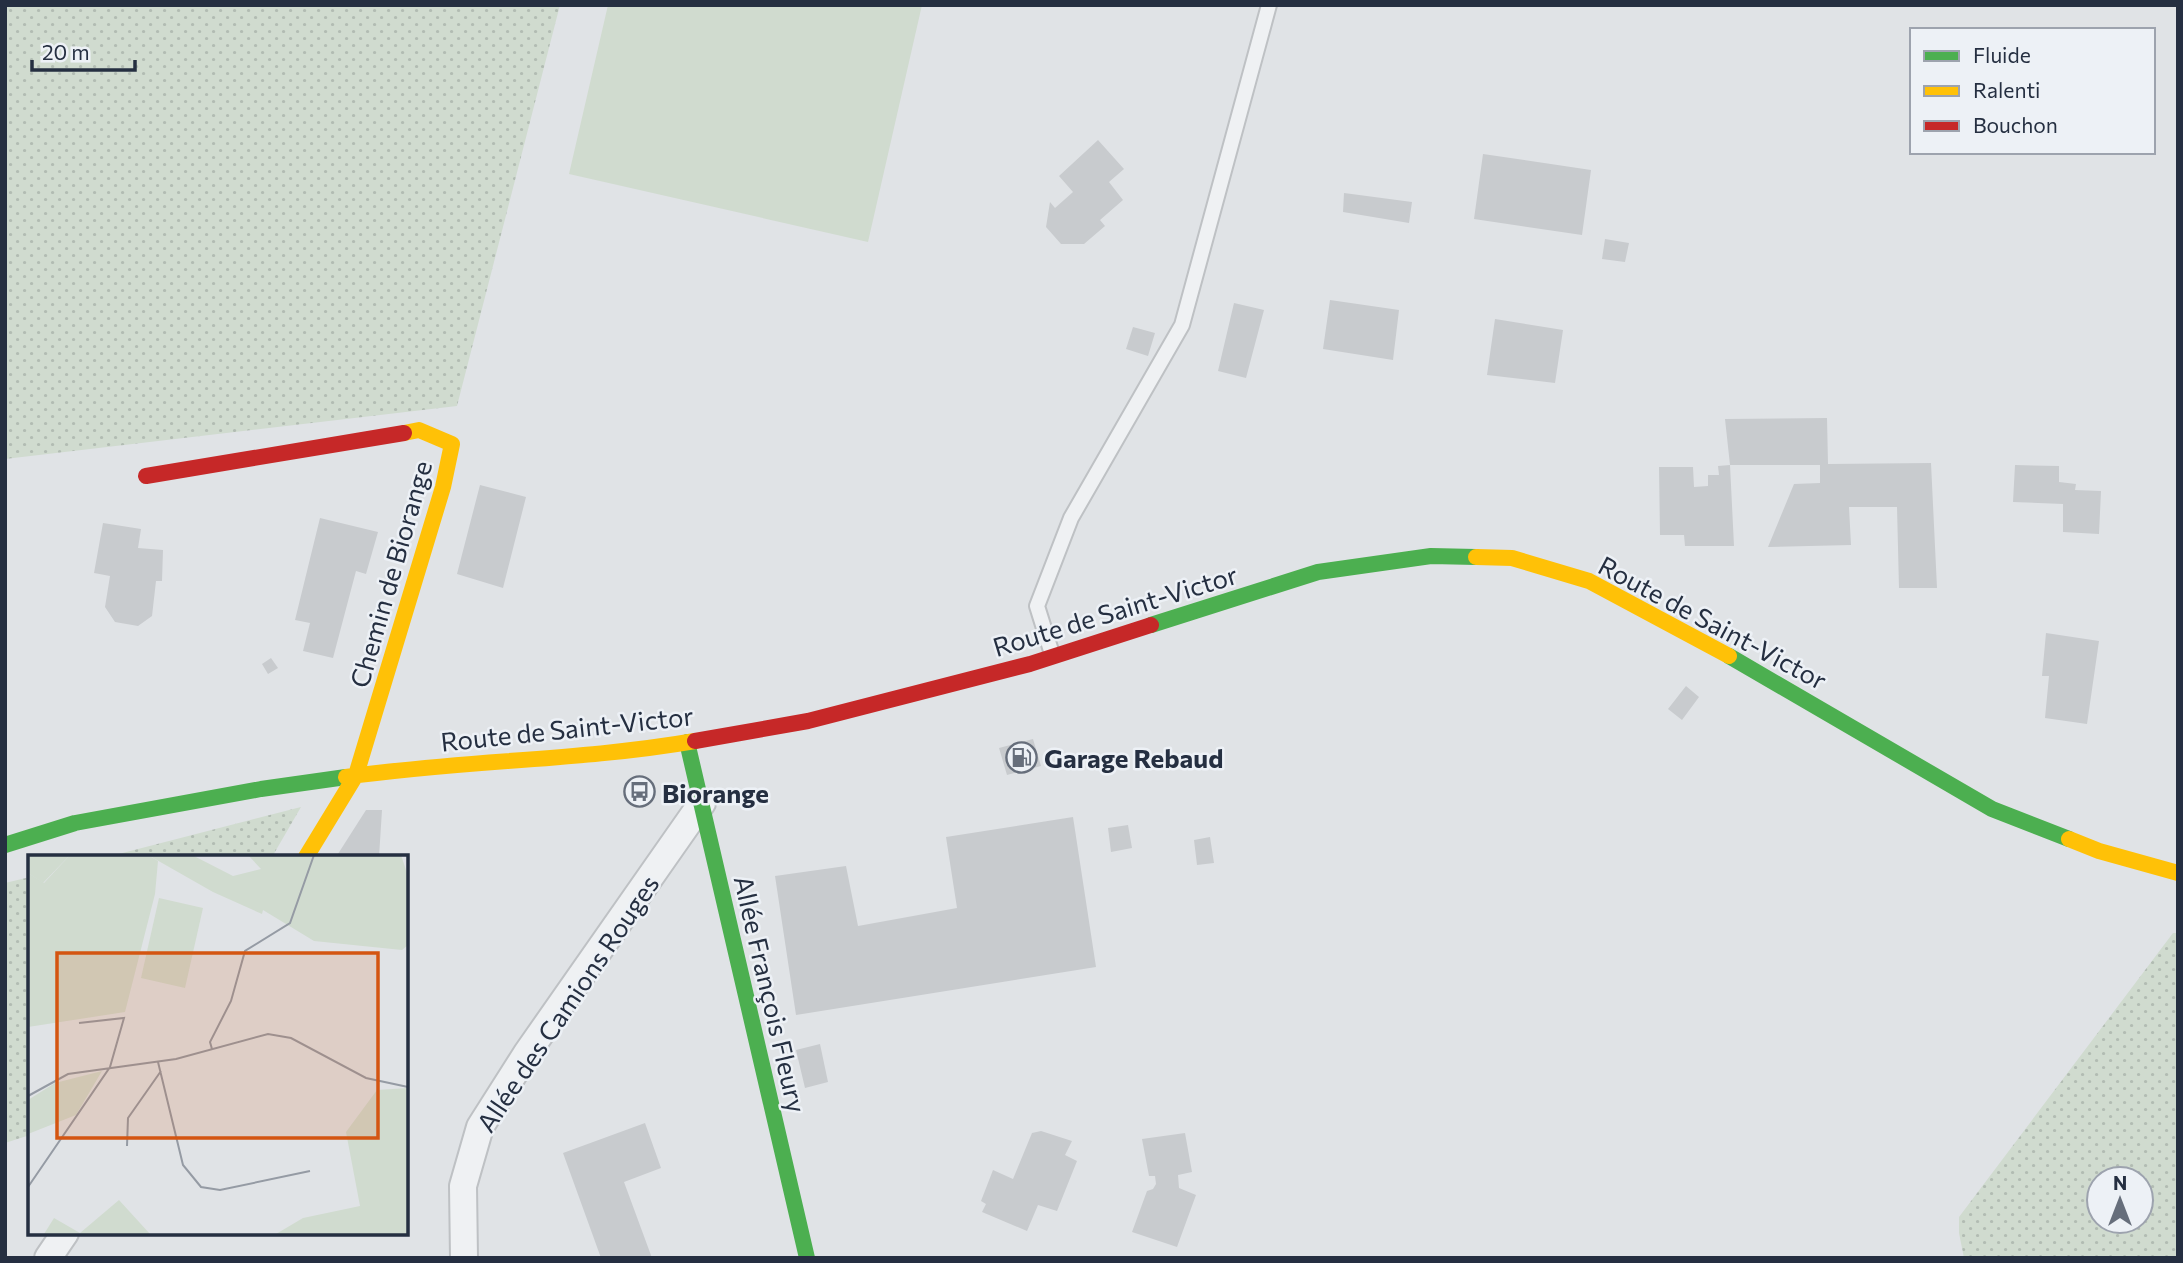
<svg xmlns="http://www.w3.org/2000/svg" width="2183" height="1263" viewBox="0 0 2183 1263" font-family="Commissioner,sans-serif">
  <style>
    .grass { fill: url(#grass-dots); fill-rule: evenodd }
    .garden { fill: #d0dbcf }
    .building { fill: #c8cbce }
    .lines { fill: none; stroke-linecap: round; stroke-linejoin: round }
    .lane-casing { stroke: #bec1c4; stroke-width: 18 }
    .street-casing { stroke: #bec1c4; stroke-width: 30 }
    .lane { stroke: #eff1f3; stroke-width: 14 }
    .street { stroke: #eff1f3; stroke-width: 26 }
    .fast { stroke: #4caf50; stroke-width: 16 }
    .slow { stroke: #ffc107; stroke-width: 16 }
    .jam { stroke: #c62828; stroke-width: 16 }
    .labels { text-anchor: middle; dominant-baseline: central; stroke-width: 5; stroke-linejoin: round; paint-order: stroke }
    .street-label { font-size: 26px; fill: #252f41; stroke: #edf1f6 }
    .poi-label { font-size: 26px; font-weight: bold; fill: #252f41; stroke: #edf1f6; text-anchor: start }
    .inset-road { fill: none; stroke: #959ba4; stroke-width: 2 }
    .view { fill: #d45511; fill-opacity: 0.15; stroke: #d45511; stroke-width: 3.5 }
    .inset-edge { fill: none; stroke: #252f41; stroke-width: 3.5 }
  </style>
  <defs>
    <pattern id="grass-dots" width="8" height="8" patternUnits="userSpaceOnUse" patternTransform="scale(1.75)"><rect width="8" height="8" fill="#d0dbcf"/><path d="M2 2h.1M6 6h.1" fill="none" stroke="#b2bcb3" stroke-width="1.8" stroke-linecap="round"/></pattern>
  </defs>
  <rect width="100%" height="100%" fill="#e0e3e6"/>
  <path class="grass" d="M5,5H560L457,406L5,459Z
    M301,807L272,857H107Z
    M30,877V1135L5,1143V883Z
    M2173,933H2178V1258H1964L1959,1233V1217ZM2099,1179H2141V1221H2099Z"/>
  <path class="garden" d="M608,5H922L868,242L569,174Z"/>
  <path class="building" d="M1098,140L1124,169L1109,182L1123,200L1100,220L1105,226L1084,244H1061L1046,227L1050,202L1055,208L1073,192L1059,176Z
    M1483,154L1591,170L1582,235L1474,219Z
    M1344,193L1412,202L1409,223L1343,212Z
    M1605,239L1629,243L1625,262L1602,259Z
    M1330,300L1399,310L1393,360L1323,349Z
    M1234,303L1264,310L1246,378L1218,371Z
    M1495,319L1563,330L1555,383L1487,375Z
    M1133,327L1155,333L1148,356L1126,349Z
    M1827,418L1828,464L1931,463L1937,588H1899L1897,507H1849L1851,545L1768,547L1794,484L1820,483V465H1730L1725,419Z
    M1730,465L1734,546H1685L1684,535H1660L1659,467H1693L1694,487L1708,486V475H1719L1718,466Z
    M2015,465L2059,466V482L2076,484L2075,490L2101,491L2099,534L2063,532V504L2013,502Z
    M480,485L526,497L503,588L457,574Z
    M320,518L378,532L366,574L356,571L333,658L303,651L310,623L295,620Z
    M103,523L141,529L138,548L163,550L162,581H156L152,616L138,626L115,622L105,607L110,576L94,573Z
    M2046,633L2099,641L2087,724L2045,718L2049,676H2042Z
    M271,658L278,668L268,674L262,664Z
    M1686,686L1699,697L1682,720L1668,709Z
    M1033,739L1041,766L1007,775L999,748Z
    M366,810H382L379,857H336Z
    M1073,817L1096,967L796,1015L775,876L846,866L858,926L957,908L946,837Z
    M1128,825L1132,848L1111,852L1108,828Z
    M1210,837L1214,863L1197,865L1194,840Z
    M820,1044L828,1082L805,1088L796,1050Z
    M645,1123L661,1168L624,1182L652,1258H601L563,1153Z
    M1041,1131L1072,1141L1065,1155L1077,1161L1057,1211L1038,1205L1027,1231L982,1212L986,1204L981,1201L993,1170L1013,1179L1032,1133Z
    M1185,1133L1192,1172L1178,1175L1179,1188L1196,1195L1177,1247L1132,1232L1147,1191L1153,1189L1156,1184L1155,1176H1149L1142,1139Z"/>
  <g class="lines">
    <defs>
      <path id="lane" d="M1052,654L1037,606L1071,518L1182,325L1269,5"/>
      <path id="street" d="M48,1258L65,1233
        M464,1258L463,1186L480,1127L527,1053L702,803"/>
    </defs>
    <use href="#lane" class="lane-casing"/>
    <use href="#street" class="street-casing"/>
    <use href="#lane" class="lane"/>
    <use href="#street" class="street"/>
    <path class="fast" d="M1151,625L1318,572L1431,556L1476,557
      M1729,656L1992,809L2069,839
      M687,742L807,1258
      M5,845L75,823L261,789L346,777"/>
    <path class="slow" d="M1476,557L1512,558L1589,581L1729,656
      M346,777C462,760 579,761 695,741
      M2069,839L2099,851L2178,873
      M306,857L356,775L443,487L452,444L419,430L404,433"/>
    <path class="jam" d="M146,476L404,433
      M695,741L808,721L1030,664L1151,625"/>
  </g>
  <defs>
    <symbol id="fuel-ring" viewBox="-11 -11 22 22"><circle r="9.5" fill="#edf1f6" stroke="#666e7b" stroke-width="1.5"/><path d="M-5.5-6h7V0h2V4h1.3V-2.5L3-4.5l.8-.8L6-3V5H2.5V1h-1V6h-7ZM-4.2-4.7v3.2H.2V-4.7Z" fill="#666e7b"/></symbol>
    <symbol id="bus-ring" viewBox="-11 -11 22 22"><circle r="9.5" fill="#edf1f6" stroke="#666e7b" stroke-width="1.5"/><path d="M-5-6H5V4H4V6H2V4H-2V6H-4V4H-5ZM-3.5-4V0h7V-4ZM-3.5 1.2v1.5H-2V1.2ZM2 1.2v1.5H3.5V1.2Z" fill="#666e7b"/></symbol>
  </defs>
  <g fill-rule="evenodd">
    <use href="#fuel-ring" x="1004" y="740" width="35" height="35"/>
    <use href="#bus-ring" x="622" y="774" width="35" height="35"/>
  </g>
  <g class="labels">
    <g class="street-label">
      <text transform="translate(390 574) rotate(-74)">Chemin de Biorange</text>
      <text transform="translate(1115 610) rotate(-17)">Route de Saint-Victor</text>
      <text transform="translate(1713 622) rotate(28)">Route de Saint-Victor</text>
      <text transform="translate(567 728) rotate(-6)">Route de Saint-Victor</text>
      <text transform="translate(771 994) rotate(77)">Allée François Fleury</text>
      <text transform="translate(567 1003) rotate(-56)">Allée des Camions Rouges</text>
    </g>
    <g class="poi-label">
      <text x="1044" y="757">Garage Rebaud</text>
      <text x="662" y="792">Biorange</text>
    </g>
  </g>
  <g transform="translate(28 855)">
    <rect width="380" height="380" fill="#e0e3e6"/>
    <path d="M42,0H120L130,6L127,39L97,157L0,172V18L16,28ZM74,216L48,260L0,279V245L27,228ZM380,233V379H248L275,363L332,351L318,277L349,235ZM91,345L122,379H16L26,363L52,378Z" fill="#d0dbcf"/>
    <path d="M0,0H42L15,28L0,18ZM120,0H164L205,21L233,14L220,0H373L380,21V90L374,95L286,86L235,55L234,59L185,37Z" fill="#d0dbcf"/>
    <path d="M131,43L175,53L157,133L113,123Z" fill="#d0dbcf"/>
    <path class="inset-road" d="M184,194L182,187L203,146L217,96L262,68L286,0M130,207L155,310L173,332L192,335L282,316M0,241L40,219L148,204L240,179L263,183L338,223L380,232M99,291L100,263L133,216M0,332L82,212L96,163L51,168"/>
    <path class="view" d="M29,98H350V283H29Z"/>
    <rect width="380" height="380" class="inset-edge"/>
  </g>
  <rect width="2183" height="1263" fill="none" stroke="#252f41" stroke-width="14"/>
  <rect x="1910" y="28" width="245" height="126" fill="#edf1f6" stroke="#9da3ae" stroke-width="2"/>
  <rect x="1924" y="51" width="35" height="10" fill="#4caf50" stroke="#9da3ae" stroke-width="2"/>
  <text x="1973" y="63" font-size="21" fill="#252f41">Fluide</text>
  <rect x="1924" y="86" width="35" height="10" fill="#ffc107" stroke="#9da3ae" stroke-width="2"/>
  <text x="1973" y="98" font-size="21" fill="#252f41">Ralenti</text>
  <rect x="1924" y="121" width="35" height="10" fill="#c62828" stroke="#9da3ae" stroke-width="2"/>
  <text x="1973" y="133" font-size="21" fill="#252f41">Bouchon</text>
  <g transform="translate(2120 1200)"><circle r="33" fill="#edf1f6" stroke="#9da3ae" stroke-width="2"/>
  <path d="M0-5L12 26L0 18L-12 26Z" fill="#666e7b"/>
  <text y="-10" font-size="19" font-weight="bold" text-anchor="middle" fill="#252f41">N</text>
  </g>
  <path d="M32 60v10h103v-10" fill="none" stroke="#252f41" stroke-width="3.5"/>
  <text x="42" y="60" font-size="21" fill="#252f41" stroke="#edf1f6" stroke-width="5" paint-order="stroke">20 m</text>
</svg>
